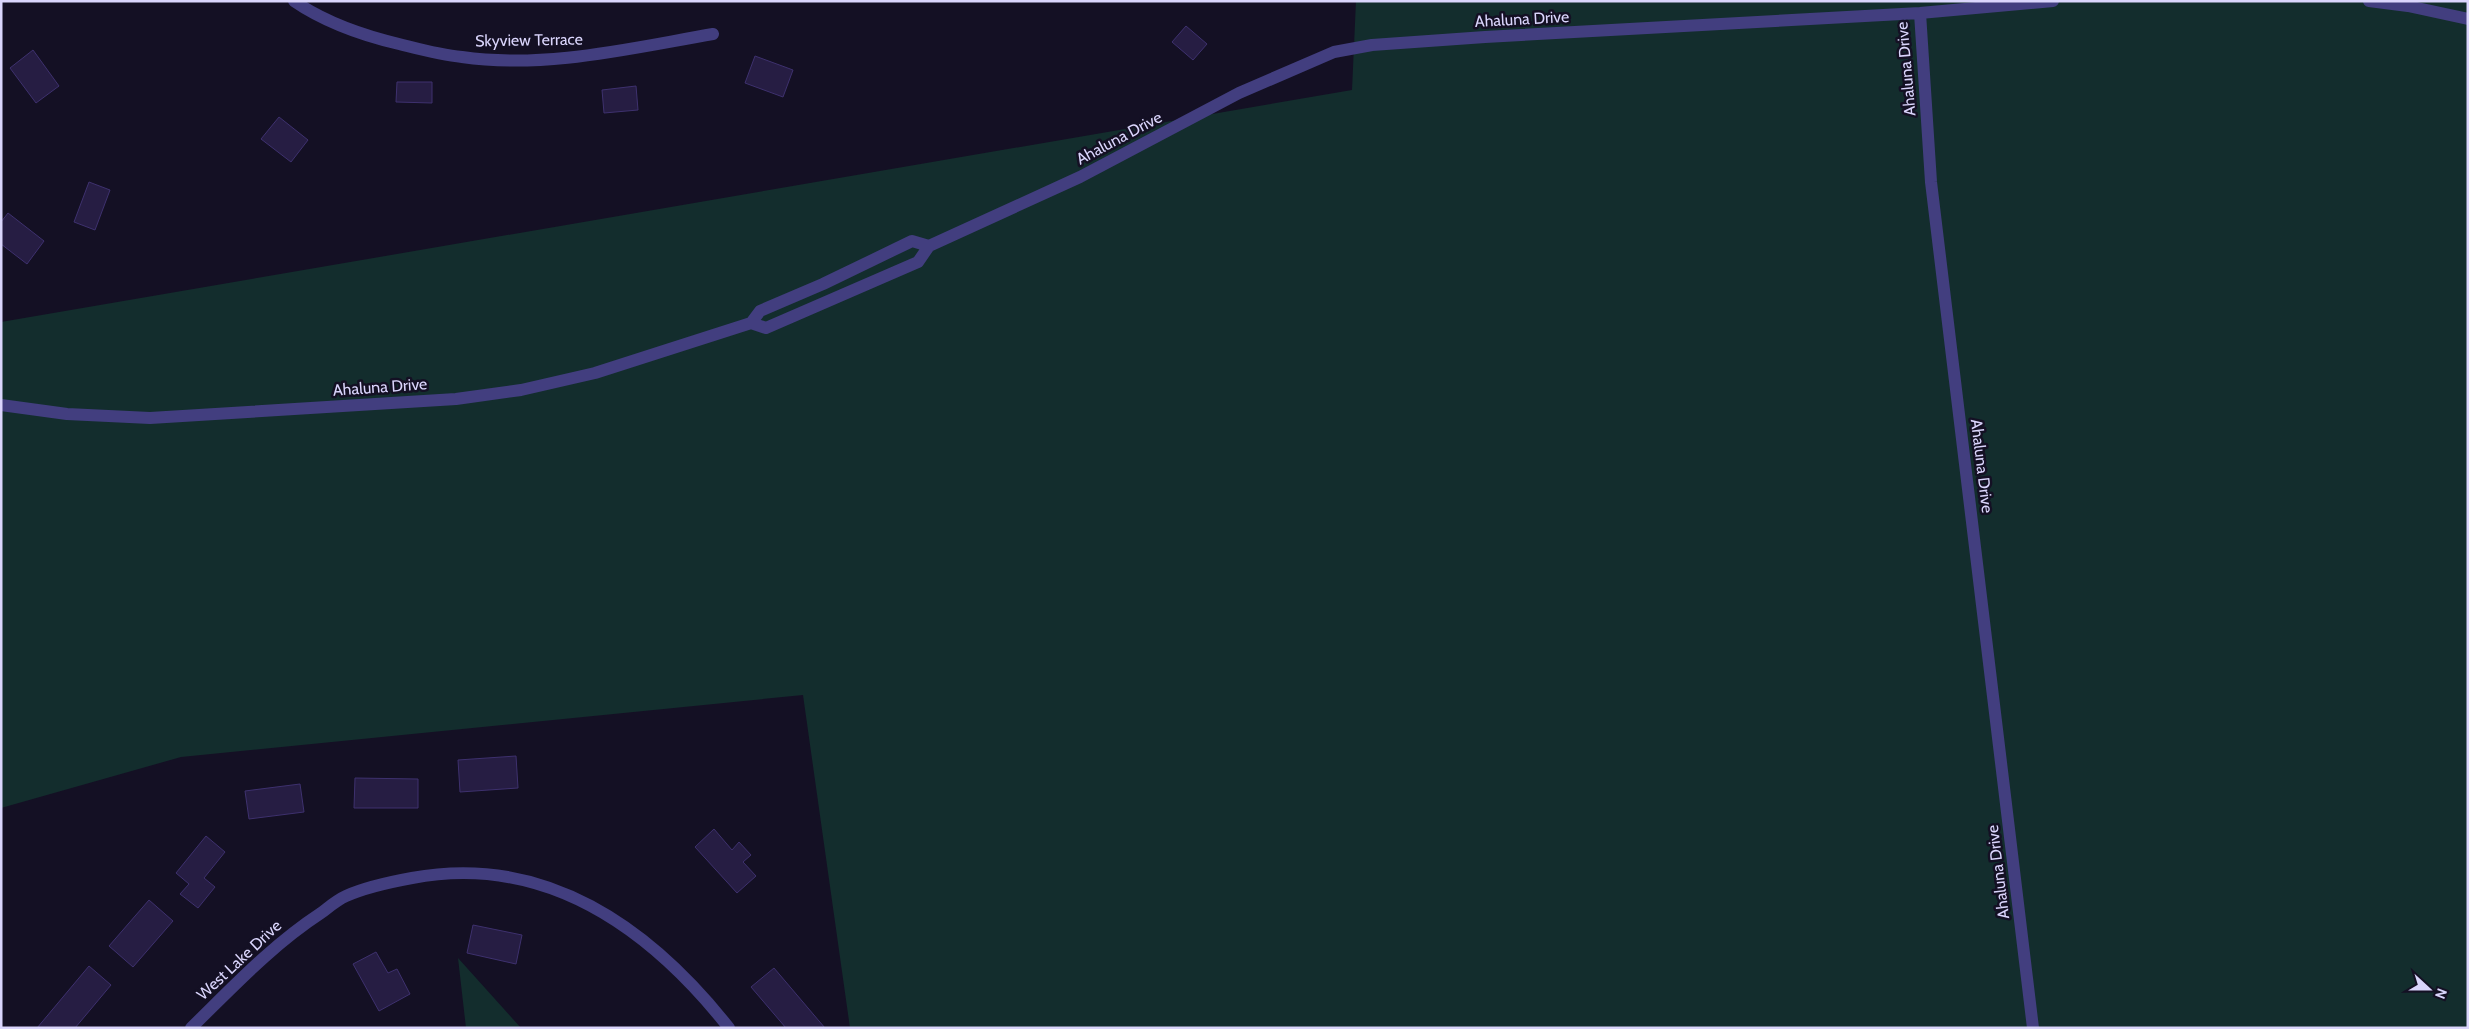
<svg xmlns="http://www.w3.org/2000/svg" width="2469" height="1029" viewBox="0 0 2469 1029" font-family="Cabin,sans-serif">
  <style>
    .green { fill: #132d2d }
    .building { fill: #261d43; stroke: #3e316e }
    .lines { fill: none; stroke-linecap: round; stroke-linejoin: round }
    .street { stroke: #423e7f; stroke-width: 12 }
    .labels { text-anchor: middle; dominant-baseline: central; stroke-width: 5; stroke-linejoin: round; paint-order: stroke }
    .street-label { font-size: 16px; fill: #dad5fc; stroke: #141024 }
  </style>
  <rect width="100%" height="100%" fill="#141024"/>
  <path class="green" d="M1356,1H2468V1028H850L803,695L181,757L1,808V322L1352,90Z
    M458,958L521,1028H466Z"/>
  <path class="building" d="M1186,26L1207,44L1193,60L1172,42Z
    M33,50L59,86L36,103L10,68Z
    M755,56L793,70L783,97L745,83Z
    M397,82H432V103L396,102Z
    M636,86L638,110L604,113L602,90Z
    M279,117L308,140L291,162L261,139Z
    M89,182L110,190L95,230L74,222Z
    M8,213L44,241L27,264L1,244V222Z
    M516,756L518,788L460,792L458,760Z
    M355,778L418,779V808H354Z
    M300,784L304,812L249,819L245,791Z
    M714,829L732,850L739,842L751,855L743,862L756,876L737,893L695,847Z
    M206,836L225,852L204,878L215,887L198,908L180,894L189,884L176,873Z
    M149,900L173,921L133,967L109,946Z
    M473,925L522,935L516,964L467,953Z
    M376,952L388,973L397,969L410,994L379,1011L353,964Z
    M89,966L111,985L75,1028H37Z
    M774,968L825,1028H786L751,987Z"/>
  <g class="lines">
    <path class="street" d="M294,1C326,23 361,35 399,44C419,49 440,55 462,57C546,69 631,48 713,34
      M2369,1L2408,6L2468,19
      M1920,13L1931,182L2033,1028
      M751,323L766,328L918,262L929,246L1080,177L1239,93L1334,52L1372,45L1485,37L1920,13L2053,1
      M1,405L67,414L150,418L456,399L521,390L595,373L751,323L760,311L823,284L912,241L929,246
      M191,1028C233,987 272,945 321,913C329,907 337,900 346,896C366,887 390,882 412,878C545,853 650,928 729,1028"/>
  </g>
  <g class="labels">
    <g class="street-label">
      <text transform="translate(1522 19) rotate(-3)">Ahaluna Drive</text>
      <text transform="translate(529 40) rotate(-1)">Skyview Terrace</text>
      <text transform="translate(1906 69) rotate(-95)">Ahaluna Drive</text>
      <text transform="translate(1119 138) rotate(-28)">Ahaluna Drive</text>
      <text transform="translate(380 387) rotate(-4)">Ahaluna Drive</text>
      <text transform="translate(1982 466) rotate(83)">Ahaluna Drive</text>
      <text transform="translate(1998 872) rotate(-97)">Ahaluna Drive</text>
      <text transform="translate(239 960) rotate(-43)">West Lake Drive</text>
    </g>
  </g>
  <rect width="2469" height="1029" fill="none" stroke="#dad5fc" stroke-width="5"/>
  <g transform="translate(2429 989) rotate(111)" stroke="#141024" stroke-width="4" paint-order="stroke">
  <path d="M0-4L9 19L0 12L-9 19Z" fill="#dad5fc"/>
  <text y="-8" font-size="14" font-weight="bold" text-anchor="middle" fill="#dad5fc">N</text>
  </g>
</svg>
